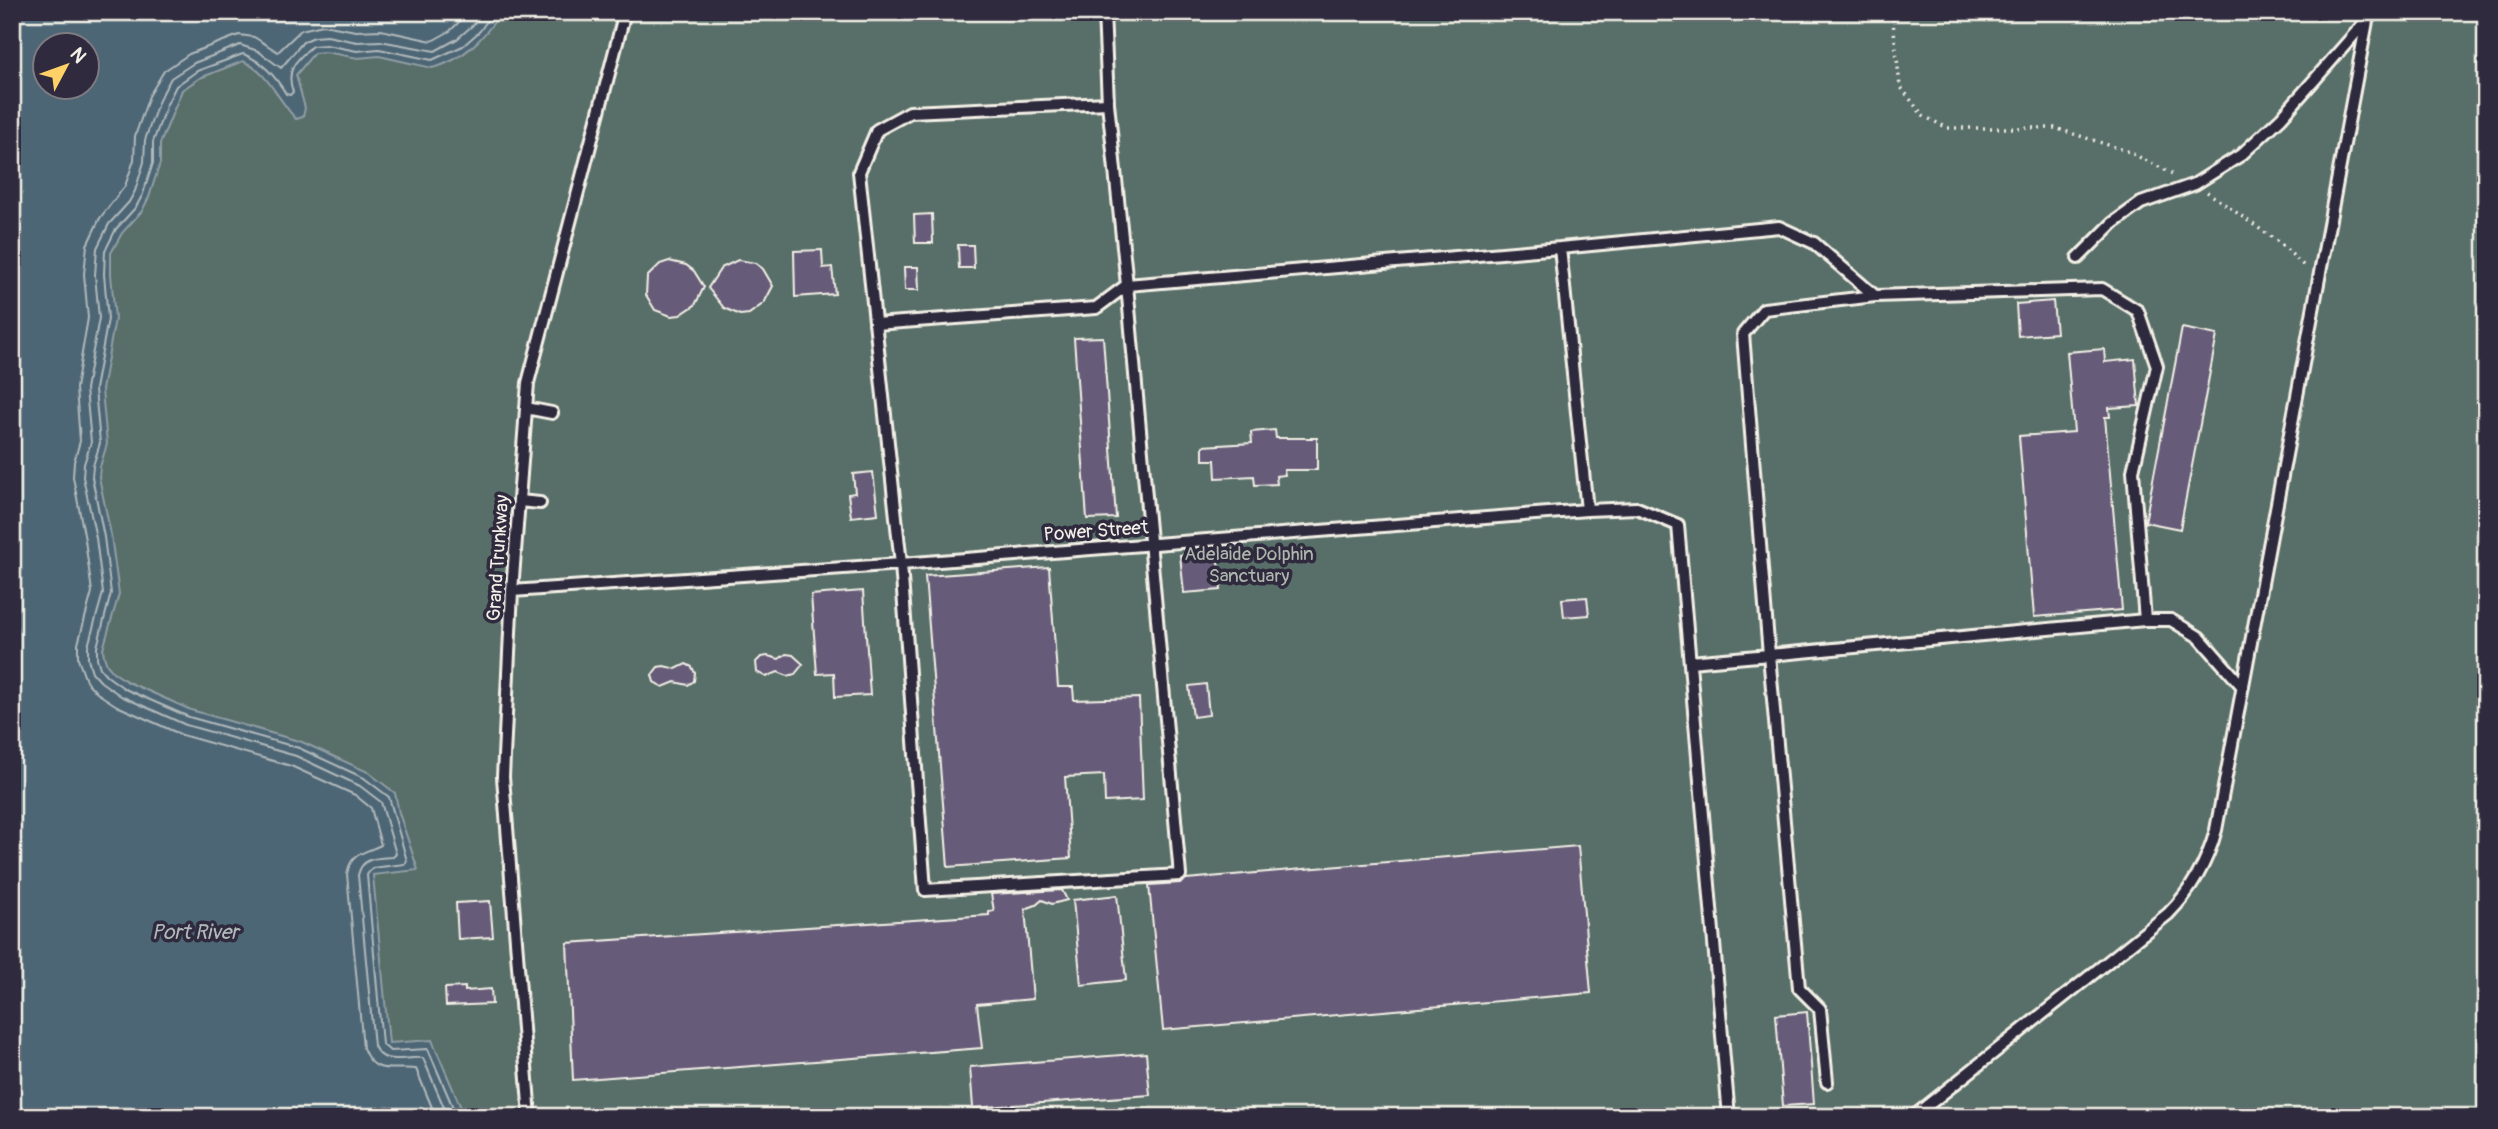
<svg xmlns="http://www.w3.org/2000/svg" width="2498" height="1129" viewBox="0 0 2498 1129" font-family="Pangolin,sans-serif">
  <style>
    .green { fill: #586e68; stroke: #a6b0a8; stroke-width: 2; fill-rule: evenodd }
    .water { fill: #4d6676; stroke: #909ea4; stroke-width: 2; fill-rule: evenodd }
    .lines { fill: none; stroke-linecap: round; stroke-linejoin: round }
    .shore { stroke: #b1b9ba; stroke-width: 2 }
    .building { fill: #665c79; stroke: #f4f1e8; stroke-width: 2 }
    .service-casing { stroke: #f4f1e8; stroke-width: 16 }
    .path { stroke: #f4f1e8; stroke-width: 3.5; stroke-dasharray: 2 5; stroke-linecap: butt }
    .service { stroke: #2f2a3d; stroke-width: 10 }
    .labels { text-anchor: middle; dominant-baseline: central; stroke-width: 7; stroke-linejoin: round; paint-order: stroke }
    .street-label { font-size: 19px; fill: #f4f1e8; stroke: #2f2a3d }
    .park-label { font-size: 19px; fill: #aeb6ae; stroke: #2f2a3d }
    .water-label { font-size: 21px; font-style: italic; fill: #b1b9ba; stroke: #2f2a3d }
  </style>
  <rect width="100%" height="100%" fill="#3a3449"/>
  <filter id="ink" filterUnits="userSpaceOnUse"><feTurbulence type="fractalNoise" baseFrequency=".0143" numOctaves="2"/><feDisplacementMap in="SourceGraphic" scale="14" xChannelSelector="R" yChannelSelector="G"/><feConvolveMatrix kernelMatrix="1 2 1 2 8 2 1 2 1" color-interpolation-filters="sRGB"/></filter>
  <g filter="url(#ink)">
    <path class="green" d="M12,12H2486V1117H12ZM46,46H88V88H46Z"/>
    <path class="water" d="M12,12H501C484,38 463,61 432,68L379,56L358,58L325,52L314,53L296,75L305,108L303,117L296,119C277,99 269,73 243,61L200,78L182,90L160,144V163L149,197L142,211L122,233L111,253V274L115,319L102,390L107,444L100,467L99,477L111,535L119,594L103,649L104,656L107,665L113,672L128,682L191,710L302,742L368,772L395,793L399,813L418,870L373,875L389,1043L432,1040L465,1117H12ZM46,46H88V88H46Z"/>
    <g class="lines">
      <path class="shore" d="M436,1117L416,1069C393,1066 374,1077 363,1048L347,874C351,852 365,853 381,845L371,808L355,795L291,766L182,735L117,706L97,693L86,681L78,659V644L92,592L85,540L73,477L74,462L80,441L76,388L88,318L84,274L87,245L100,218L125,186L134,160L135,136L149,96L164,71L189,54L239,35L254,37L278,52L301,30L323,25L356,31L381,30L432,41L450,31L469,12
        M448,1117L423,1058C405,1056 383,1067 374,1046L358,875C362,857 377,858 393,857L396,854L381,802L360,786L296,756L186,725L121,696L101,682L92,672L88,659V646L103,593L96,538L83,477L84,464L91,442L86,389L99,318L95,275L97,248L109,224L129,202L135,191L144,162L145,140L159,100L171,78L194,63L240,45L258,51L281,68L303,42L314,37L327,36L357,42L380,41L435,51L457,39L473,25L482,12
        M457,1117L428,1049L390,1051L382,1044L367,875L372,868L405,864L407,861L389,797L364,778L299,748L189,717L125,689L107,676L100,668L97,658V647L111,593L104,537L92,477L93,466L100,443L95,389L108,319L104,274L105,251L116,229L136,207L143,194L153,163V142L167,104L176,86L197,71L243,54C262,61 276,77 286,94L290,95L293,92C285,70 296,60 312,46L326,45L357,51L379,49L432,60L463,46L480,31L493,12"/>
    </g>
    <path class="building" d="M932,214L933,243H915L914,215Z
      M958,245H973L974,268H959Z
      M822,250L823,268L832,267L835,294L795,297L794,251Z
      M738,260L755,263L763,269L773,286L764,303L749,314L740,315L724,308L708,288L721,268Z
      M669,261L686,265L694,271L704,287L695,305L680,315L671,316L655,310L646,295L647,277L660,264Z
      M904,267H918L919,290H905Z
      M2053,301L2056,333L2018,336L2016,304Z
      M2182,328L2217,335L2180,529L2145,522Z
      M1103,337L1116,518L1087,519L1074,338Z
      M2104,349L2105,362L2135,359L2139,406L2109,408L2110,417H2105L2122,610L2034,617L2019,436L2074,432L2067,352Z
      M1275,430L1276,438H1317V470H1284L1285,475L1276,476L1277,484L1255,485L1254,476L1216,478L1215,460H1203V446L1252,443L1251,432Z
      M873,472L878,514L851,517L848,494L855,493L853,474Z
      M1217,551L1221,590L1184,593L1180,555Z
      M1049,567L1058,687H1073L1074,700L1139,698L1143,800L1105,802L1104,775L1065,777L1071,858L948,867L925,576Z
      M863,591L870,695L835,697L834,673L817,674L811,595Z
      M1587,597L1589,615L1564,617L1562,599Z
      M786,654L793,655L803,664L795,674L788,676L778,672L766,677L757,672L756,662L761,657L768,656L779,659Z
      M686,664L692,667L695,673L694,681L688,685L675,682L663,687L654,682L652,675L658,667L664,666L676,669Z
      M1206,684L1209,715L1193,717L1189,686Z
      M1578,846L1591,993L1163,1030L1149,885L1180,883L1186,879Z
      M1062,890L1067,900L1052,904L1042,900L1036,905L1025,909L1033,999L977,1004L982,1048L573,1080L567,943L989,915V912L994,911L991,894Z
      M1117,895L1126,980L1081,985L1073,900Z
      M490,901L493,937L458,939L456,903Z
      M465,987V991L491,989L492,1004L446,1006L445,988Z
      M1807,1012L1814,1104L1783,1106L1776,1015Z
      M1146,1053L1150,1095L973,1108L970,1067Z"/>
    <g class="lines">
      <defs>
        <path id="service" d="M1104,12L1108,103L1127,285L1560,248L1779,227L1814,243L1875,296L2102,289L2138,311L2157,366L2133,471L2145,620
          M1560,248L1587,510
          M2078,258L2113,223L2141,203L2195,184L2241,155L2281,118L2374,12
          M1875,296L1764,309L1743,334L1769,655L2145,620H2171L2199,637L2243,687
          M875,324L1096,308L1127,285L1180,875L925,890L901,564L859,172L877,130L910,112L1108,103
          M526,408L552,413
          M519,501L540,503
          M512,591L901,564L1587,510L1637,508L1678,525L1729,1117
          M1690,662L1769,655L1799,988L1820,1009L1827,1082
          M530,1117L503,777L512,591L528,383L625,12
          M1913,1117L2168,914C2192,890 2207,863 2216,830L2367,21"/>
      </defs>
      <use href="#service" class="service-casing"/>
      <path class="path" d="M1892,12L1900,86L1923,116L1948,128H2055L2127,151L2175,175
        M2207,192L2280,243L2306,268"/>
      <use href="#service" class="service"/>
    </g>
  </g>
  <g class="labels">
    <g class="street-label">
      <text transform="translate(1096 531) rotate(-4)">Power Street</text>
      <text transform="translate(498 558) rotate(-86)">Grand Trunkway</text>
    </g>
    <g class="park-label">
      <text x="1249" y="554">Adelaide Dolphin<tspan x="1249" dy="22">Sanctuary</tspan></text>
    </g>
    <g class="water-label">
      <text x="195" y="932">Port River</text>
    </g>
  </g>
  <rect width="2498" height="1129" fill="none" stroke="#2f2a3d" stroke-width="42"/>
  <rect x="21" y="21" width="2456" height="1087" fill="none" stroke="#f4f1e8" stroke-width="2.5" filter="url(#ink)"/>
  <g transform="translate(66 66) rotate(49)"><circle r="33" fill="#2f2a3d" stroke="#7e7a81" stroke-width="2"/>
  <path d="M0-5L12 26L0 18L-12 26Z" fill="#ffd166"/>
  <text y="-10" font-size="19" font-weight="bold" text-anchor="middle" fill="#f4f1e8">N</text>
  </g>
</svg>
